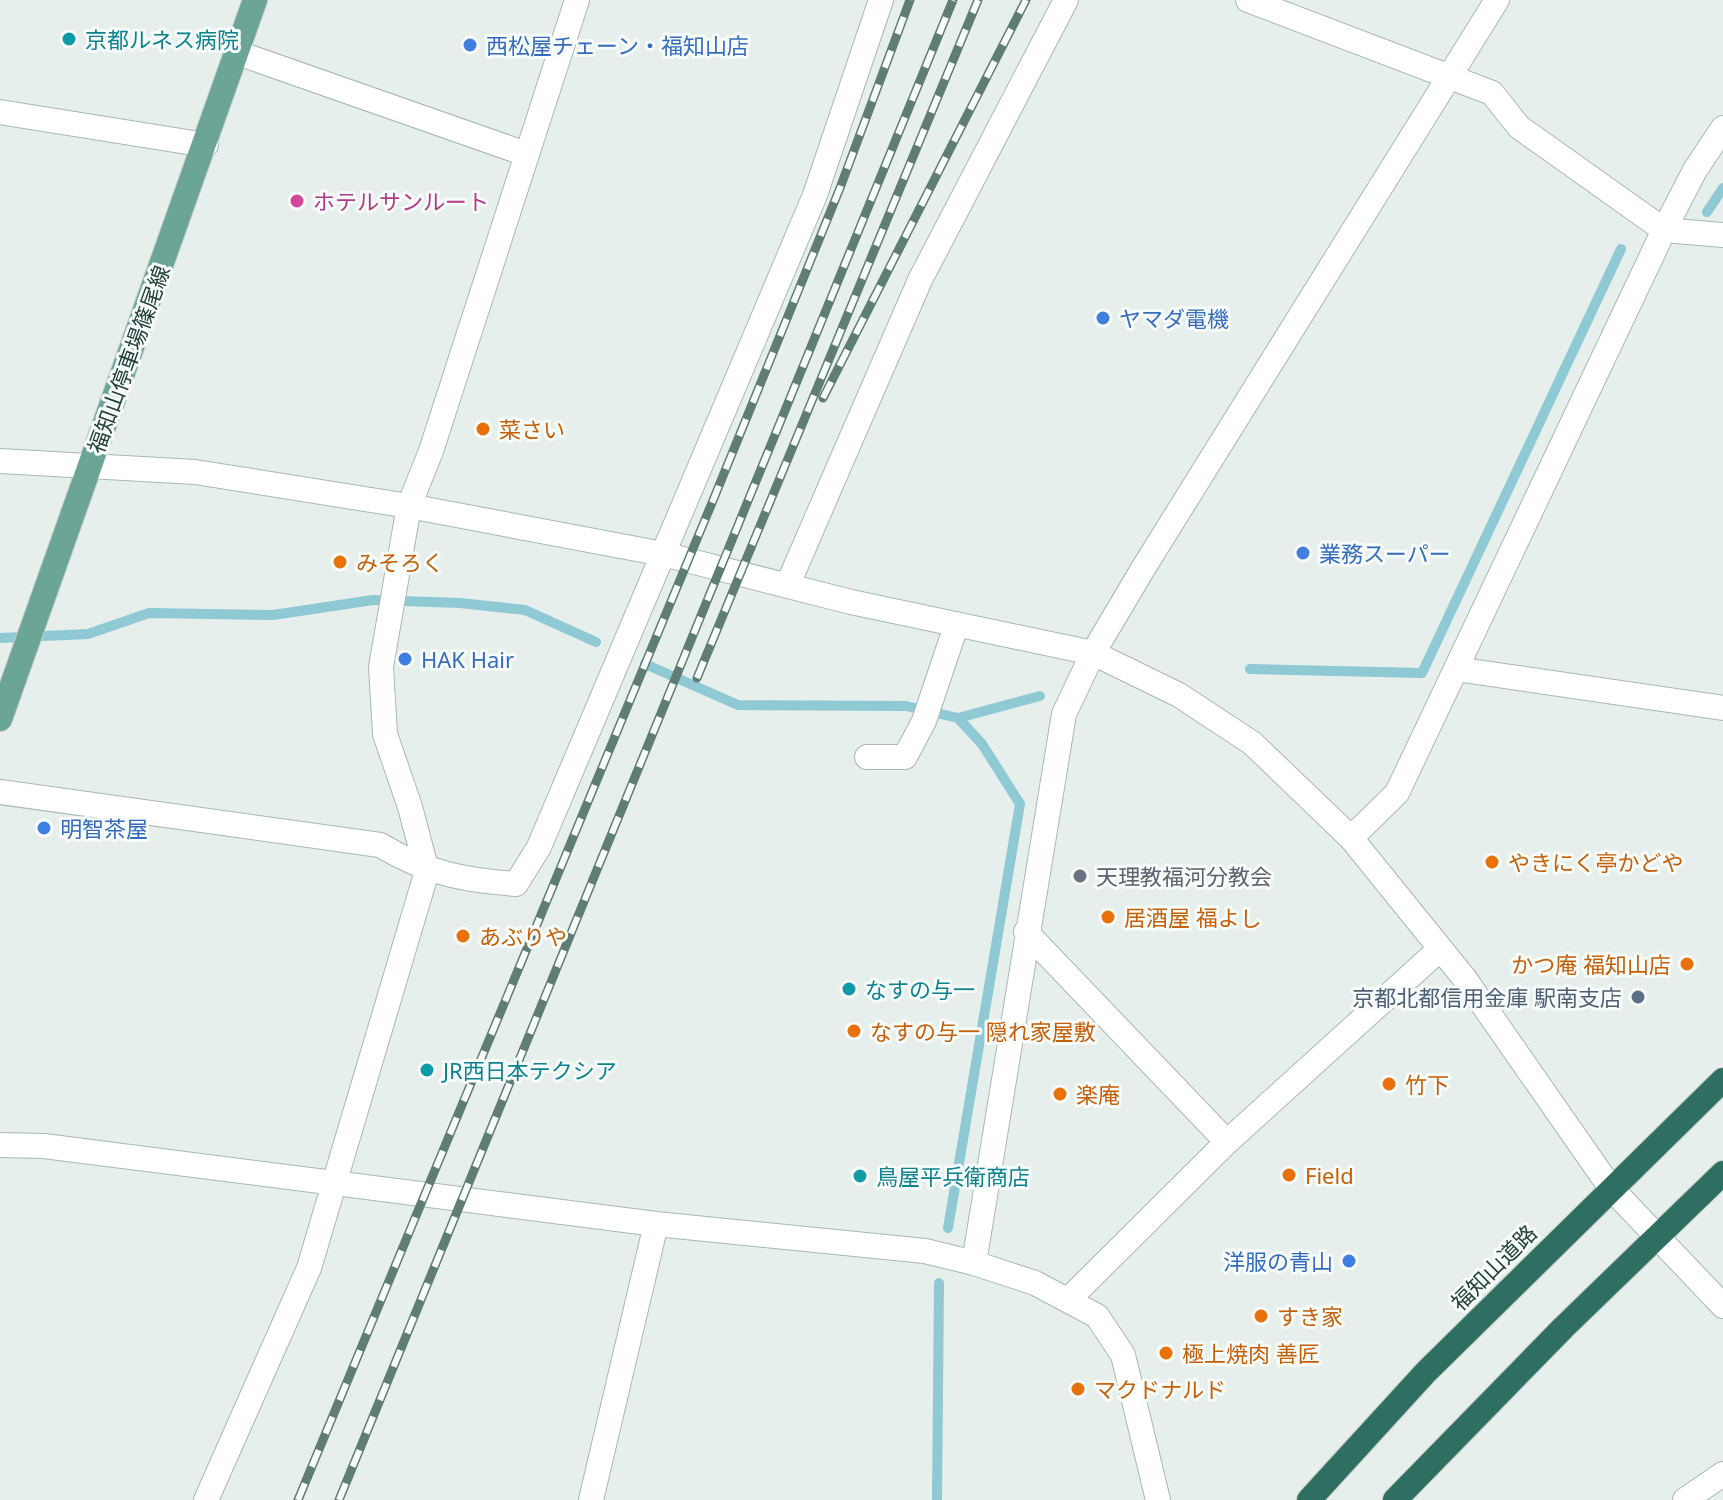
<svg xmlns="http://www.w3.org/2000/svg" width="1723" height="1500" viewBox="0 0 1723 1500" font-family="'Noto Sans','Noto Sans JP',sans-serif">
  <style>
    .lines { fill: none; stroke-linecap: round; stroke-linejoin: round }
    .stream { stroke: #8ec9d4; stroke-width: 10 }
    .minor-casing { stroke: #a8b8b2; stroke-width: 26 }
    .major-casing { stroke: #c2cac8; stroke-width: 26 }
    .highway-casing { stroke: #c2cac8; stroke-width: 26 }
    .minor { stroke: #fff; stroke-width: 24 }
    .major { stroke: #6aa596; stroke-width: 24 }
    .highway { stroke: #2f6f62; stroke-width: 24 }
    .rail-casing { stroke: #5f7d75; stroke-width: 9 }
    .rail { stroke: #f7fbf9; stroke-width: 6; stroke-dasharray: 18; stroke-linecap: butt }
    .culture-dot { fill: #0f9aa8; stroke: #f7fbf9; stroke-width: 3 }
    .shop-dot { fill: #3f7fe0; stroke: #f7fbf9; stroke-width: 3 }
    .hotel-dot { fill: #d1479c; stroke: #f7fbf9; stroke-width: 3 }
    .food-dot { fill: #e8710a; stroke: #f7fbf9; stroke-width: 3 }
    .worship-dot { fill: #6b7280; stroke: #f7fbf9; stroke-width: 3 }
    .service-dot { fill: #5c6f8a; stroke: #f7fbf9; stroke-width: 3 }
    .labels { text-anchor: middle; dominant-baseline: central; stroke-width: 6; stroke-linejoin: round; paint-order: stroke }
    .culture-label { font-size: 22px; fill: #0d838f; stroke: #f7fbf9; text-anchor: start }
    .shop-label { font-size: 22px; fill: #366cbe; stroke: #f7fbf9; text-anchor: start }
    .hotel-label { font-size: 22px; fill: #b23c85; stroke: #f7fbf9; text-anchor: start }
    .street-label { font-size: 22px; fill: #24423a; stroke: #f7fbf9 }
    .food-label { font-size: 22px; fill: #c56008; stroke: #f7fbf9; text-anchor: start }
    .worship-label { font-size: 22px; fill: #5b616d; stroke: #f7fbf9; text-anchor: start }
    .service-label { font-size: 22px; fill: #4e5e75; stroke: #f7fbf9; text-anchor: end }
  </style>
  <rect width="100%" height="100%" fill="#e6efeb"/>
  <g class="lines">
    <path class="stream" d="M1707,212L1723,188
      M0,638L88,634L149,613L273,615L373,600L460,603L525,610L596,642
      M645,664L738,705L906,706L958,718L982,744L1020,804L948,1228
      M1250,669L1422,673L1621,249
      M958,718L1040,696
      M937,1500L939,1283"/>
    <defs>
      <path id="minor" d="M1248,0L1492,93L1519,127L1664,230L1723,235
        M238,53L526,154
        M0,112L206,145
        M0,461L195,472L409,506L663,554L851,602L1093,653L1179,695L1252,743L1351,838L1465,979L1610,1187L1723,1306
        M788,584L920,280L1066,0
        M1456,669L1723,708
        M867,757H905L924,721L956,626
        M0,792L380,845C427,873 462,880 516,884L539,847L815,195L881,0
        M1351,838L1397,793L1664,230L1695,170L1723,128
        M1026,932L1227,1142
        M0,1145L44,1146L656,1224L925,1251L974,1263L1035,1283L1097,1316L1123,1355L1158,1500
        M974,1263L1064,714L1093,653L1144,567L1497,0
        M1070,1298L1227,1142L1440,949
        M206,1500L309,1268L427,871L410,807L385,734L381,667L409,506L431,451L577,0
        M591,1500L656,1224
        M1685,1500L1723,1474"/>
      <path id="major" d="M0,719L255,0"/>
      <path id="highway" d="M1309,1500L1426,1372L1723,1080
        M1395,1500L1563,1328L1723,1173"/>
    </defs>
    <use href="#minor" class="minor-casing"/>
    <use href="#major" class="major-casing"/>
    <use href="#highway" class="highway-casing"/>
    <use href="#minor" class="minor"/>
    <use href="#major" class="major"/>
    <use href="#highway" class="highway"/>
    <defs>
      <path id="rail" d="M823,398L1026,0
        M697,678L978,0
        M298,1500L714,498L840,188L910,0
        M339,1500L953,0"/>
    </defs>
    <use href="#rail" class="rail-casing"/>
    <use href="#rail" class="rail"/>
  </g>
  <g class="culture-dot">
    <circle cx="69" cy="39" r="8"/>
    <circle cx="849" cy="989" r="8"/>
    <circle cx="427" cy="1070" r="8"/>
    <circle cx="860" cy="1176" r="8"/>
  </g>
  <g class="shop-dot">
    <circle cx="470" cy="45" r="8"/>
    <circle cx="1103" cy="318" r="8"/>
    <circle cx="1303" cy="553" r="8"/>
    <circle cx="405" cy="659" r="8"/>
    <circle cx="44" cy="828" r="8"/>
    <circle cx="1349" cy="1261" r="8"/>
  </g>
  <circle class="hotel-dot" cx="297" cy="201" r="8"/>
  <g class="food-dot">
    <circle cx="483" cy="429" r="8"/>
    <circle cx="340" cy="562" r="8"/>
    <circle cx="1492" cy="862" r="8"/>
    <circle cx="1108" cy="917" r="8"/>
    <circle cx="463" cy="936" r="8"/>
    <circle cx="1687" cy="964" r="8"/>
    <circle cx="854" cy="1031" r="8"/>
    <circle cx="1389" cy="1084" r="8"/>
    <circle cx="1060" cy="1094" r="8"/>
    <circle cx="1289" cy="1175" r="8"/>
    <circle cx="1261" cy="1316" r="8"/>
    <circle cx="1166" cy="1353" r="8"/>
    <circle cx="1078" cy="1389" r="8"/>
  </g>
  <circle class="worship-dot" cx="1080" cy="876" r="8"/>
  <circle class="service-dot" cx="1638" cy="997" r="8"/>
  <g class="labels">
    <g class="culture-label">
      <text x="85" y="39">京都ルネス病院</text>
      <text x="865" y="989">なすの与一</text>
      <text x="443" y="1070">JR西日本テクシア</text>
      <text x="876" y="1176">鳥屋平兵衛商店</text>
    </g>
    <g class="shop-label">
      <text x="486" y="45">西松屋チェーン・福知山店</text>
      <text x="1119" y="318">ヤマダ電機</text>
      <text x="1319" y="553">業務スーパー</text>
      <text x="421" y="659">HAK Hair</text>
      <text x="60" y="828">明智茶屋</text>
      <text x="1333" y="1261" text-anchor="end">洋服の青山</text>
    </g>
    <g class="hotel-label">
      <text x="313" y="201">ホテルサンルート</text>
    </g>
    <g class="street-label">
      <text transform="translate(128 359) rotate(-70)">福知山停車場篠尾線</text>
      <text transform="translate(1493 1267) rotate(-45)">福知山道路</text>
    </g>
    <g class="food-label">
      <text x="499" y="429">菜さい</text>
      <text x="356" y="562">みそろく</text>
      <text x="1508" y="862">やきにく亭かどや</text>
      <text x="1124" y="917">居酒屋 福よし</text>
      <text x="479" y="936">あぶりや</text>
      <text x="1671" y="964" text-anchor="end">かつ庵 福知山店</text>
      <text x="870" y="1031">なすの与一 隠れ家屋敷</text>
      <text x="1405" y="1084">竹下</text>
      <text x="1076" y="1094">楽庵</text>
      <text x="1305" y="1175">Field</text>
      <text x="1277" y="1316">すき家</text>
      <text x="1182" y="1353">極上焼肉 善匠</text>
      <text x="1094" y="1389">マクドナルド</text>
    </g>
    <g class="worship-label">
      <text x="1096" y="876">天理教福河分教会</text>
    </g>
    <g class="service-label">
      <text x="1622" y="997">京都北都信用金庫 駅南支店</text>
    </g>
  </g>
</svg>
